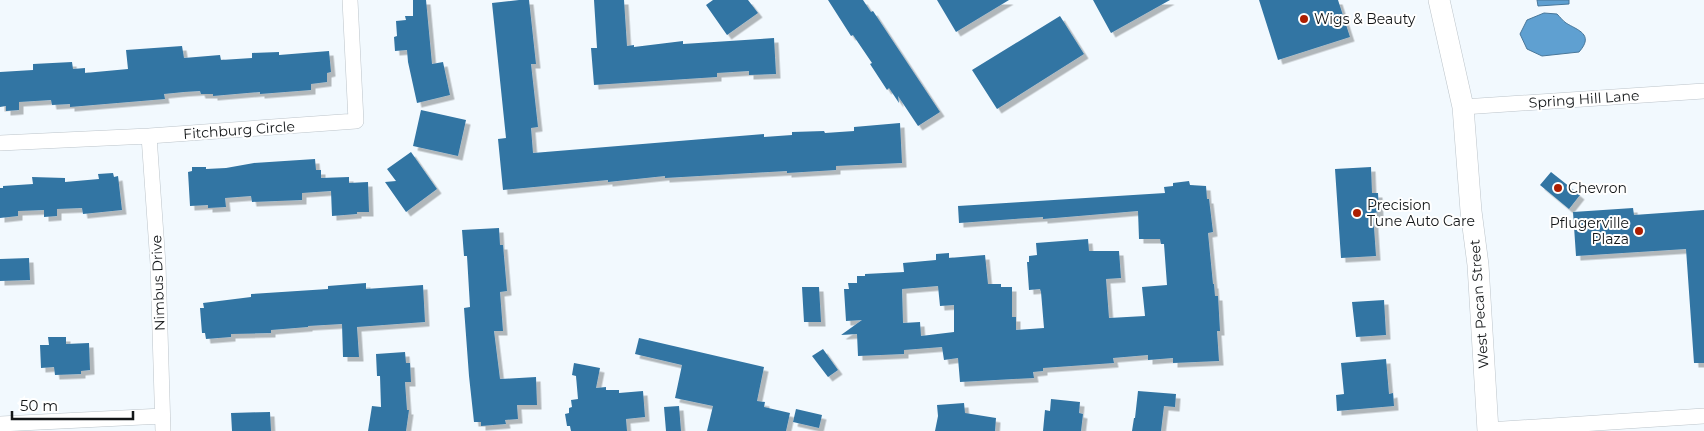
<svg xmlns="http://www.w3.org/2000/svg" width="1704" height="431" viewBox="0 0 1704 431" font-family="Montserrat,sans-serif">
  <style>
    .water { fill: #5fa0d1; stroke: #48779a }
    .building { fill: #3375a3; fill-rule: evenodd; filter: url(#shadow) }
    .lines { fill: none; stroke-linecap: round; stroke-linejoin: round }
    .minor-casing { stroke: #bcc4ca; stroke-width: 16 }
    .secondary-casing { stroke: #bcc4ca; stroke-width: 22 }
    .minor { stroke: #fff; stroke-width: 15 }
    .secondary { stroke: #fff; stroke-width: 21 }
    .poi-dot { fill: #ac1e01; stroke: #fff; stroke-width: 2 }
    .labels { text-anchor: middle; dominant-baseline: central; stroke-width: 4; stroke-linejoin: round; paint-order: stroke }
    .poi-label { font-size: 14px; fill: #131618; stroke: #fff; text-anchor: start }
    .street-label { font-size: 14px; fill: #131618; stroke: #fff }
  </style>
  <defs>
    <filter id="shadow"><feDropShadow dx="4.5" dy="4.5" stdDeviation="0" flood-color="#0004"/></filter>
  </defs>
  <rect width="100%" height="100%" fill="#f2f9fe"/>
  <path class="water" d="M1537,0H1569V4L1538,6Z
    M1544,13L1557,14C1560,17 1563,21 1566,23C1577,30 1595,34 1579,52L1542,56L1527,49L1520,34L1527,20Z"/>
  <path class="building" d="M413,0H426L432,64L443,62L450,95L417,103L408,62L407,50L395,51L394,37L397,36L396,21L406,20L405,16H413Z
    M519,0H529L536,64H531L538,127L531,128L533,153L764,134V137L792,135V132L824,131L825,133L854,131V127L900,123L902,163L836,166V170L787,173V171L665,178V176L608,182V180L503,190L498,139L506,138L492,3Z
    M594,0H624L627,46L634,45V47L683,41V44L774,38L776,74L749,75V71L717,73V77L594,85L591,48H597Z
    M713,0H748L758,13L727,35L706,5Z
    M828,0H863L871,12L873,11L940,112L918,126L898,96L899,103L889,88L887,90L870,64L872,63L853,35L851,36Z
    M937,0H1009L956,32Z
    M1093,0H1170L1111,33Z
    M1259,0H1338L1350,37L1278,60Z
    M1060,16L1084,54L997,109L972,70Z
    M182,46L184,58L220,55L221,60L252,58V53L279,52V55L329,51L331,72L327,73V82L311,84V90L260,94V92L213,96V94H201L200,91L184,92L164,94L165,99L70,107V104L52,105L51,100L19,102V110L6,111V106L0,107V72L33,70V64L72,62L73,69L85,68V73L128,69L126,50Z
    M421,110L466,120L458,156L413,146Z
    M411,152L437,189L406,212L385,182L396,181L387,169Z
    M315,159L316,170H321V178L349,177V183L368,182L369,212H357V214L332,216L331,191L302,193V200L252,202L251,196L225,198L226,207L208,208V205L190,206L188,172L192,171V167H206V169L226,168L254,163Z
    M1371,167L1372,193H1378L1379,212L1373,213L1376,256L1341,258L1335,169Z
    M1551,172L1580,195L1569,209L1540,185Z
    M113,173L114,177L118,176L122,210L83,214L82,208L57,209V216L44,217V210L18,211V216L0,218V188H3V186L33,184L32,177L65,178V182L99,179L98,174Z
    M1189,181L1190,185L1206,186L1207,199H1209L1213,232L1208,233L1213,284H1214L1215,296H1218L1220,331H1217L1219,361L1173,363V358L1148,360V355L1113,358L1114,363L1043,368V371L1033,372L1034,378L960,382L958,358L944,360L942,347L904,350V354L858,356L857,334L841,335L862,320L846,321L844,289H849L848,283H857V276H865V274L904,272L903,263L936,260V254L949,253V258L985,255L988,284H1001V287H1012V317H1016V330L1044,328L1041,292L1040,289L1029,290L1027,262H1029V256L1037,255L1036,243L1088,239L1089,251H1119L1121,278L1106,279L1109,318L1145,316L1142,287L1167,285L1164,244H1161L1160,239H1139L1138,211L1043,219V217L959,223L958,206L1165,193L1164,187L1173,186V183ZM938,286L940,306L954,305V332L921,336L920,322L903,323L902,289Z
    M1633,208L1634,215L1704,210V363H1694L1686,249L1576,256L1573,212Z
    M499,228L500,245H503L507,291L500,292L503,331H494L500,379L536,377L537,405H517L518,419L505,420L506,424L481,426V422H474L469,376L464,308L470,307L467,256H464L462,230Z
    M29,258L30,280L0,281V259Z
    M366,283V289L423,285L425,322L357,327L359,357H343L342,324L308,326V327L271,330V333L231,334V337L206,339L205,333H202L200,308H204L203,303L251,297V294L328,289V286Z
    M802,287H819L821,322H804Z
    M1384,300L1386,335L1356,337L1352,302Z
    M48,337H66V344L89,343L90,370L81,371V374L55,375L54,367L41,368L40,345H49Z
    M639,338L764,367L757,401L765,402L764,407L790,413L786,431H707L713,406L675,398L682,365L635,354Z
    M823,349L838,370L828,377L812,356Z
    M405,352L406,363H410L411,382H405L407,410H409L406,431H368L372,406L381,407L380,376H377L376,354Z
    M1386,359L1389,394L1393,393L1394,406L1337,411L1336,395L1344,394L1341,363Z
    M574,363L600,368L596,388L606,387V390H619V393L643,391L645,417L626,419L627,431H571L570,426H567L565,414L569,413V408L572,407L571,400L578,399L576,376L572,375Z
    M1138,391L1176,394L1175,407L1164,406L1161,431H1132L1134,418H1135Z
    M1051,399L1080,402L1079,413L1083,414L1081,431H1043L1045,410L1050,411Z
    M964,403L965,413L996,418L995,431H935L938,416L937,405Z
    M679,406L681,431H666L664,407Z
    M796,409L822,415L819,428L793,422Z
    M270,412L271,431H232L231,413Z"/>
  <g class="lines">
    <defs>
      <path id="minor" d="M1463,107L1704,91
        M149,136L158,264L163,431
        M0,143L149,136L356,121L350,0
        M0,424L163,416
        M1488,430L1704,416"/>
      <path id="secondary" d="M1439,0L1463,107L1471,211L1478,265L1488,431"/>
    </defs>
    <use href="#minor" class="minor-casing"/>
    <use href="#secondary" class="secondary-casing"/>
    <use href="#minor" class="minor"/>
    <use href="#secondary" class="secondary"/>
  </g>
  <g class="poi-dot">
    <circle cx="1304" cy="19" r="5"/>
    <circle cx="1558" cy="188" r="5"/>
    <circle cx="1357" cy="213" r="5"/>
    <circle cx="1639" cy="231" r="5"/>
  </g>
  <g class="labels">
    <g class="poi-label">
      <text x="1314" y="19">Wigs &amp; Beauty</text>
      <text x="1568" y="188">Chevron</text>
      <text x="1367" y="205">Precision<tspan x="1367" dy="16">Tune Auto Care</tspan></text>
      <text x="1629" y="223" text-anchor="end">Pflugerville<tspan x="1629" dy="16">Plaza</tspan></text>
    </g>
    <g class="street-label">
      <text transform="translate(1584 99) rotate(-4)">Spring Hill Lane</text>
      <text transform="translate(239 130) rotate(-4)">Fitchburg Circle</text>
      <text transform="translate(158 283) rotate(-92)">Nimbus Drive</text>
      <text transform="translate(1479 304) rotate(-94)">West Pecan Street</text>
    </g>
  </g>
  <path d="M12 411v8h121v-8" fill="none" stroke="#131618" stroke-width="2.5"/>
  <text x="20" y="411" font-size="15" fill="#131618" stroke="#ffffff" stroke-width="4" paint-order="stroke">50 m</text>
</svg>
